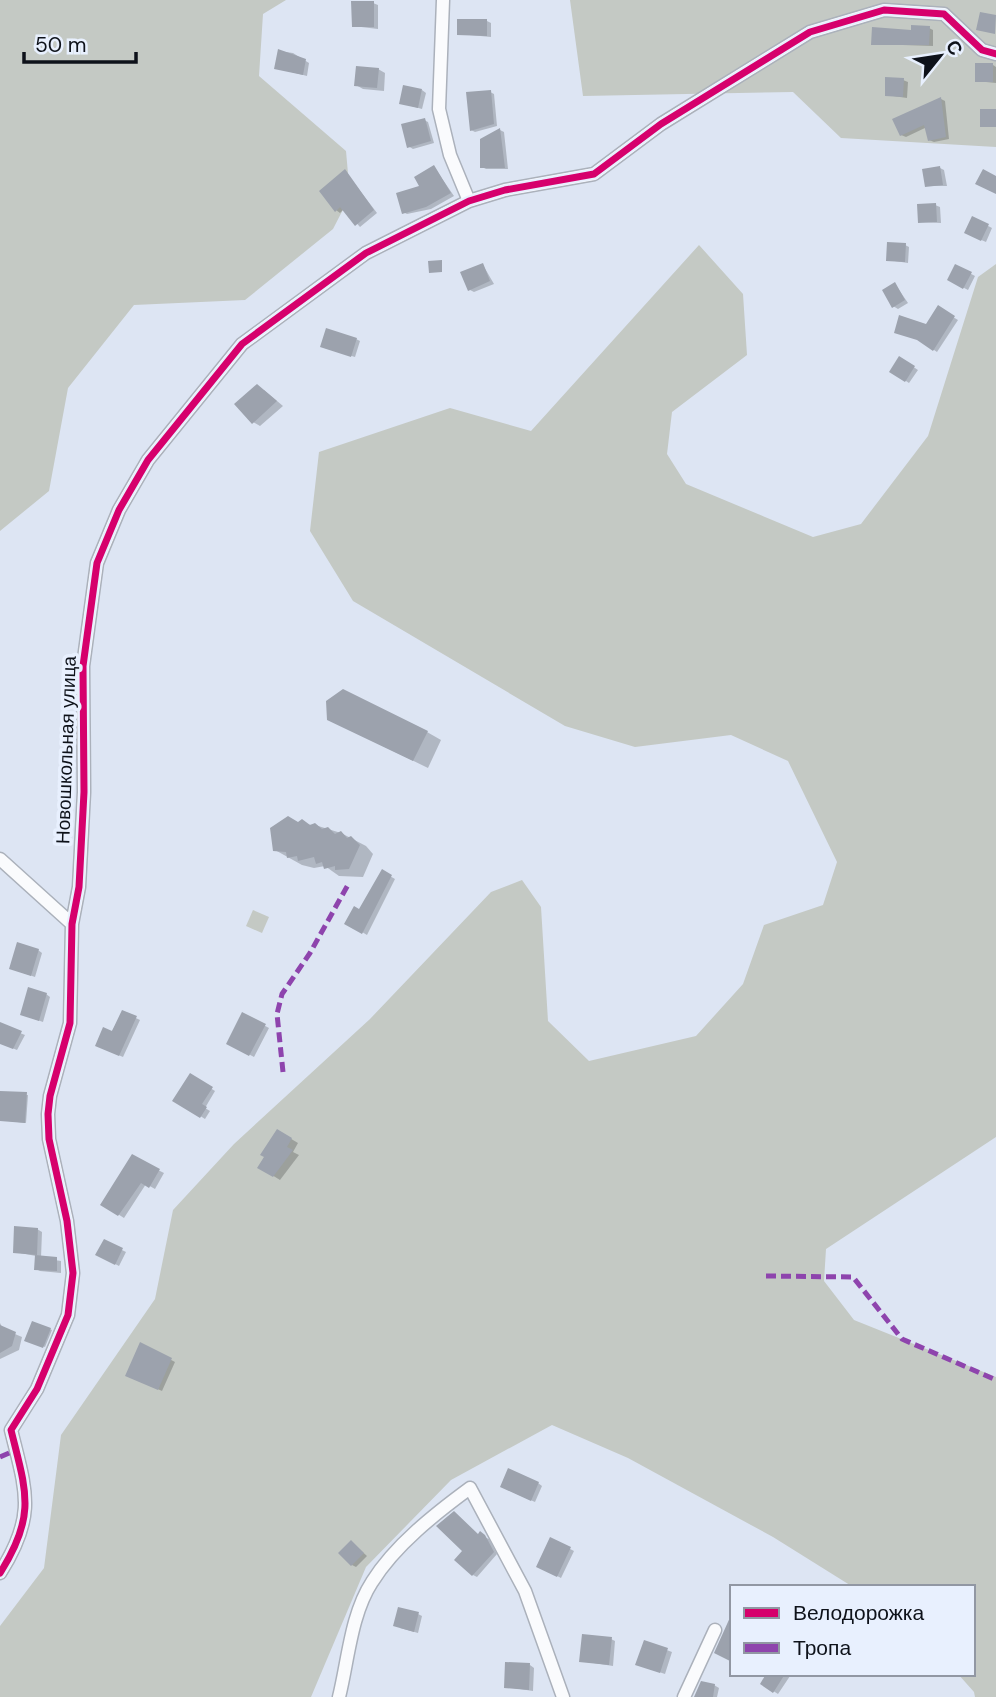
<svg xmlns="http://www.w3.org/2000/svg" width="996" height="1697" viewBox="0 0 996 1697" font-family="'DM Sans',sans-serif">
  <style>
    .green { fill: #c4c9c4 }
    .shadow { fill: #0003 }
    .building { fill: #9ca2ad }
    .lines { fill: none; stroke-linecap: round; stroke-linejoin: round }
    .street-casing { stroke: #abb1bb; stroke-width: 15 }
    .street { stroke: #fafbfd; stroke-width: 12 }
    .quiet { stroke: #8e44ad; stroke-width: 5; stroke-dasharray: 10 5; stroke-linecap: butt }
    .cycleway-casing { stroke: #e8f0fe; stroke-width: 11 }
    .cycleway { stroke: #d6006c; stroke-width: 7 }
    .labels { text-anchor: middle; dominant-baseline: central; stroke-width: 7; stroke-linejoin: round; paint-order: stroke }
    .street-label { font-size: 19px; fill: #0e121a; stroke: #e8f0fe }
  </style>
  <rect width="100%" height="100%" fill="#dde5f3"/>
  <path class="green" d="M0,0H286L263,14L259,76L346,151L350,196L333,229L245,300L134,305L68,388L49,491L0,531Z
    M570,0H996V147L841,138L793,92L583,96Z
    M699,245L743,294L747,355L672,412L667,454L686,484L813,537L861,524L928,436L978,277L996,264V1137L826,1249L824,1281L854,1320L996,1377V1697H975L974,1692L958,1674H973V1587H853L773,1537L628,1458L552,1425L451,1480L366,1567L311,1697H0V1626L44,1568L61,1435L155,1299L173,1210L234,1144L370,1019L491,892L522,880L541,907L548,1021L589,1061L696,1036L743,984L764,925L823,905L837,862L788,761L731,735L635,747L565,726L353,601L310,531L319,452L450,408L531,431Z
    M253,910L269,917L262,933L246,926Z"/>
  <path class="shadow" d="M373,3L378,5V29L353,26Z
    M487,21L491,23V37L459,34Z
    M929,28L933,30V46L872,44Z
    M279,51L293,53L309,63L307,76L276,68Z
    M993,65L996,67V83L976,81Z
    M378,69L385,73L384,91L363,89L356,85Z
    M903,80L908,82L907,98L886,95Z
    M422,90L426,93L422,109L401,103Z
    M490,92L494,94L497,126L475,132L471,130Z
    M941,99L945,101L949,139L934,142L929,140L927,127L906,137L901,135Z
    M424,120L428,122L434,143L413,149L408,146Z
    M500,130L504,132L508,169H486L482,167V140Z
    M434,167L454,196L431,209L407,214L403,212Z
    M940,168L944,170L947,186H926Z
    M345,171L377,213L360,227L344,209L340,213L336,210Z
    M935,205L940,207L941,223L920,222Z
    M973,218L992,228L986,242L970,235Z
    M905,245L909,247L908,263L888,260Z
    M483,265L494,284L474,292L470,290Z
    M956,266L975,276L968,290L949,280Z
    M895,284L908,303L898,309L893,306Z
    M938,308L958,320L937,352L921,341Z
    M356,339L360,341L355,357L325,348Z
    M900,358L918,370L909,383L891,371Z
    M264,390L283,406L260,426L253,422Z
    M344,727L427,732L441,740L428,768Z
    M297,824L315,825L341,833L366,846L373,854L363,877L339,876L325,866L314,868L302,865L275,850Z
    M383,872L395,879L367,935L347,923L360,911Z
    M38,950L42,953L35,977L15,970Z
    M46,994L50,997L43,1022L26,1016Z
    M123,1012L140,1020L123,1057L102,1048Z
    M243,1014L269,1028L254,1057L228,1043Z
    M0,1025L25,1035L17,1050L0,1043Z
    M190,1075L215,1091L205,1108L210,1111L205,1119L175,1100Z
    M28,1095L26,1123L0,1120V1098Z
    M278,1131L298,1143L293,1152L299,1155L280,1180L259,1167Z
    M132,1157L164,1173L155,1189L146,1184L124,1218L102,1204Z
    M37,1229L42,1232L41,1258L61,1261V1273L40,1271L36,1269V1256L15,1252Z
    M104,1241L126,1252L119,1266L98,1255Z
    M0,1323L3,1329L22,1337L19,1350L0,1359Z
    M33,1323L52,1330L45,1347L26,1340Z
    M141,1344L175,1362L162,1391L131,1377Z
    M538,1483L542,1486L535,1502L506,1489Z
    M479,1535L489,1539L497,1554L477,1577L473,1575Z
    M551,1539L574,1551L561,1578L538,1566Z
    M355,1545L367,1556L356,1567L352,1565Z
    M418,1614L422,1616L418,1633L400,1628Z
    M611,1639L615,1641L613,1666L581,1661Z
    M645,1642L672,1652L665,1674L641,1666Z
    M530,1665L534,1668L533,1691L506,1687Z
    M768,1674L790,1676L778,1694L762,1684Z
    M714,1685L719,1688L717,1697H695Z"/>
  <path class="building" d="M351,1H374V27H352Z
    M980,12L996,15L995,34L976,30Z
    M457,19H487V36L457,35Z
    M911,25L930,26L929,45H871L872,27L911,30Z
    M278,49L306,59L303,75L274,69Z
    M975,63H993V82H975Z
    M356,66L379,68L377,88L354,86Z
    M885,77L904,78L903,97L885,96Z
    M403,85L422,89L418,108L399,104Z
    M491,90L494,124L470,131L466,92Z
    M941,97L946,137L928,141L924,125L900,136L892,119Z
    M980,109H996V127H980Z
    M425,118L431,141L407,148L401,124Z
    M500,128L505,168H480V139Z
    M434,165L451,193L426,207L402,214L396,193L419,186L414,177Z
    M940,166L943,185L925,187L922,169Z
    M345,169L374,210L355,226L340,207L335,212L319,191Z
    M983,169L996,176V194L975,184Z
    M936,203L937,222L918,223L917,204Z
    M972,216L989,224L981,241L964,233Z
    M887,242L906,243L905,262L886,261Z
    M442,260V272L429,273L428,261Z
    M483,263L490,281L468,291L460,272Z
    M955,264L972,272L963,289L947,280Z
    M895,282L905,300L892,308L882,290Z
    M938,305L955,316L933,351L917,340L894,333L899,315L926,324Z
    M326,328L357,338L351,357L320,347Z
    M899,356L915,366L905,382L889,372Z
    M257,384L277,401L252,424L234,404Z
    M343,689L428,731L413,761L327,720L326,701Z
    M288,816L298,822L302,819L310,825L315,823L322,829L328,827L335,834L341,831L347,838L351,836L360,845L349,869L335,870V866L324,869L322,862L316,864L314,857L298,861L297,856L287,858L286,852L273,851L270,828Z
    M382,869L392,875L362,934L344,924L354,906L359,909Z
    M17,942L39,949L31,976L9,969Z
    M28,987L47,993L39,1021L20,1015Z
    M122,1010L137,1016L119,1056L95,1046L103,1027L112,1031Z
    M242,1012L266,1024L249,1056L226,1044Z
    M0,1022L22,1031L13,1049L0,1044Z
    M190,1073L213,1087L202,1104L207,1107L200,1118L172,1101Z
    M0,1091L27,1092L25,1123L0,1121Z
    M277,1129L292,1138L287,1147L293,1150L273,1177L257,1168L264,1157L260,1155Z
    M132,1154L160,1169L149,1188L141,1183L118,1216L100,1205Z
    M14,1226L38,1228L37,1255L13,1253Z
    M104,1239L123,1248L115,1265L95,1255Z
    M35,1255L57,1257V1271L34,1270Z
    M32,1321L51,1328L43,1348L24,1341Z
    M0,1325L16,1332L12,1346L0,1353Z
    M140,1342L172,1358L158,1390L125,1376Z
    M508,1468L539,1482L531,1501L500,1487Z
    M454,1511L478,1534L480,1531L485,1535L494,1552L472,1576L454,1560L462,1551L436,1526Z
    M550,1537L571,1547L557,1577L536,1567Z
    M351,1540L364,1553L351,1566L338,1553Z
    M398,1607L419,1612L414,1632L393,1626Z
    M732,1613V1662L714,1653Z
    M582,1634L612,1637L609,1665L579,1662Z
    M644,1640L668,1648L660,1673L635,1665Z
    M505,1662L530,1663L529,1690L504,1688Z
    M766,1674H785L773,1693L760,1684Z
    M701,1681L715,1684L713,1697H694Z"/>
  <g class="lines">
    <defs>
      <path id="street" d="M443,0L439,109L450,155L469,201
        M0,859L72,924
        M0,1573C37,1515 26,1491 11,1430L37,1389L68,1315L73,1273L67,1221L49,1139L48,1114L50,1096L70,1023L72,924L79,887L84,792L83,666L97,563L119,510L148,460L242,344L366,253L469,201L505,190L594,174L661,124L810,32L884,10L944,14L982,50L996,54
        M339,1697C348,1661 351,1614 372,1582C395,1545 436,1513 470,1488L525,1591L563,1697
        M684,1697L715,1630"/>
    </defs>
    <use href="#street" class="street-casing"/>
    <use href="#street" class="street"/>
    <path class="quiet" d="M283,1072L277,1014L282,994L310,953L349,883
      M766,1276L853,1277L902,1339L996,1380
      M0,1457L16,1450"/>
    <defs>
      <path id="cycleway" d="M0,1573C37,1515 26,1491 11,1430L37,1389L68,1315L73,1273L67,1221L49,1139L48,1114L50,1096L70,1023L72,924L79,887L84,792L83,666L97,563L119,510L148,460L242,344L366,253L469,201L505,190L594,174L661,124L810,32L884,10L944,14L982,50L996,54"/>
    </defs>
    <use href="#cycleway" class="cycleway-casing"/>
    <use href="#cycleway" class="cycleway"/>
  </g>
  <g class="labels">
    <g class="street-label">
      <text transform="translate(66 750) rotate(-88)">Новошкольная улица</text>
    </g>
  </g>
  <rect x="730" y="1585" width="245" height="91" fill="#e8f0fe" stroke="#9197a3" stroke-width="2"/>
  <rect x="744" y="1608" width="35" height="10" fill="#d6006c" stroke="#9197a3" stroke-width="2"/>
  <text x="793" y="1620" font-size="21" fill="#0e121a">Велодорожка</text>
  <rect x="744" y="1643" width="35" height="10" fill="#8e44ad" stroke="#9197a3" stroke-width="2"/>
  <text x="793" y="1655" font-size="21" fill="#0e121a">Тропа</text>
  <g transform="translate(940 56) rotate(60)" stroke="#e8f0fe" stroke-width="5" paint-order="stroke">
  <path d="M0-5L12 26L0 18L-12 26Z" fill="#0e121a"/>
  <text y="-10" font-size="19" font-weight="bold" text-anchor="middle" fill="#0e121a">С</text>
  </g>
  <path d="M24 52v10h112v-10" fill="none" stroke="#0e121a" stroke-width="3.5"/>
  <text x="35" y="52" font-size="21" fill="#0e121a" stroke="#e8f0fe" stroke-width="5" paint-order="stroke">50 m</text>
</svg>
